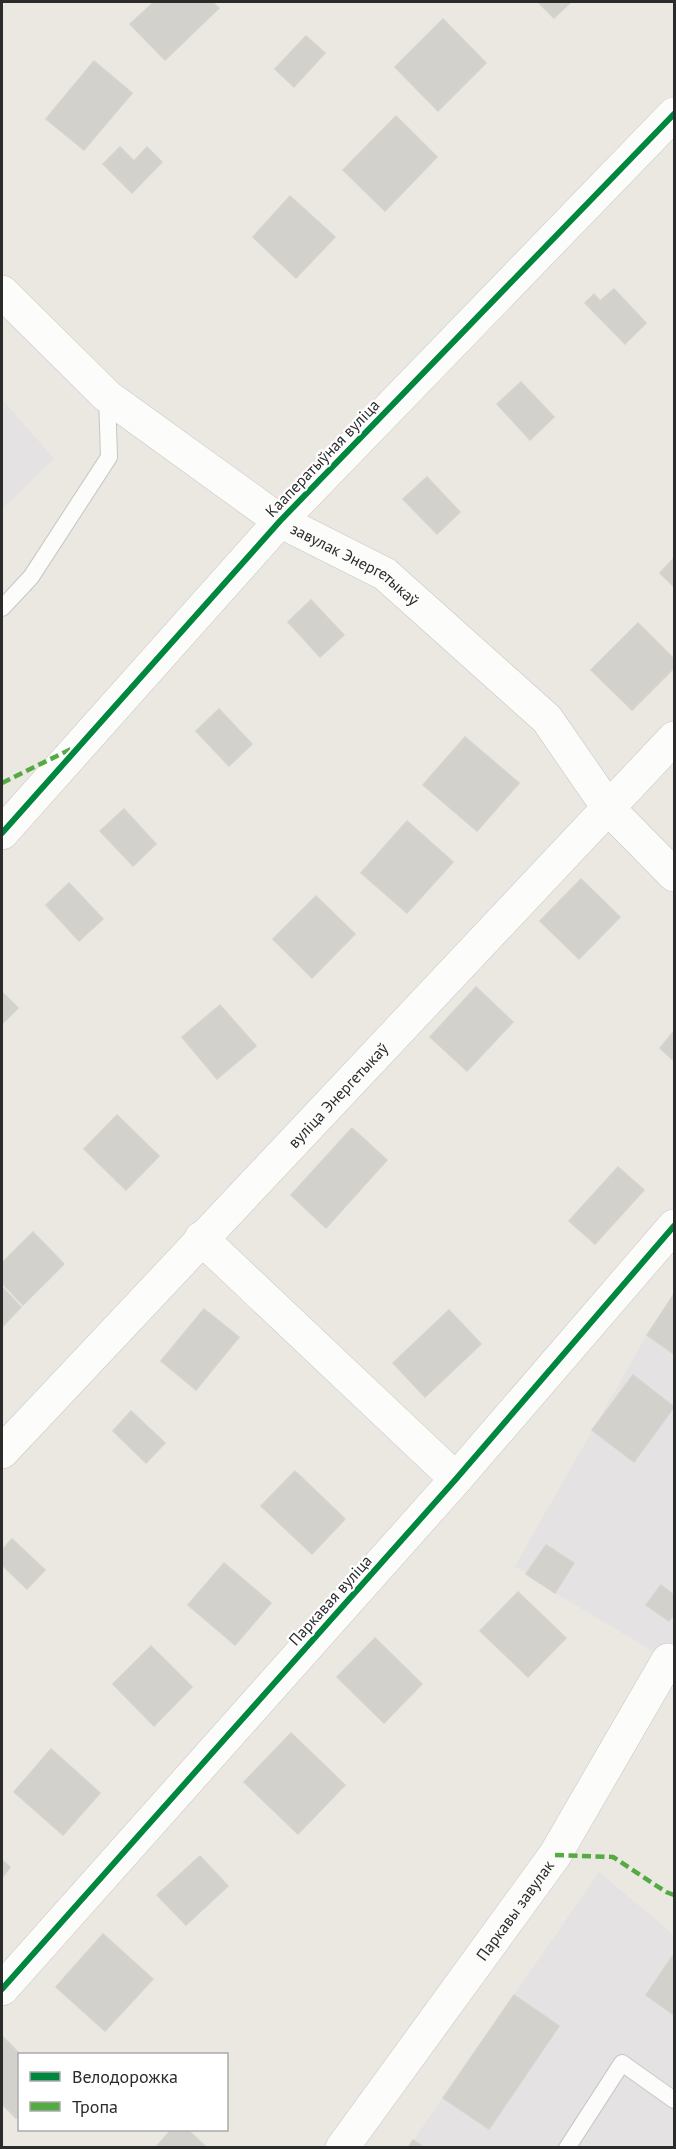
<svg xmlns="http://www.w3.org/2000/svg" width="676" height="2149" viewBox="0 0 676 2149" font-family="'PT Sans',sans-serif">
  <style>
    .industrial { fill: #e5e2e4 }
    .building { fill: #d3d1cc; stroke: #d5d3cd; stroke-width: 1.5 }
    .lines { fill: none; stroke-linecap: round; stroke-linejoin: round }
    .lane-casing { stroke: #c7c6c6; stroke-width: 18 }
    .street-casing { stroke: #c7c6c6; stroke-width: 34 }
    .lane { stroke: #fcfcfa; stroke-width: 16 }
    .street { stroke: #fcfcfa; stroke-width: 33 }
    .quiet { stroke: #54ab44; stroke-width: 4.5; stroke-dasharray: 9 4.5; stroke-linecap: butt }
    .cycleway-casing { stroke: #fff; stroke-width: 10 }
    .cycleway { stroke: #00873e; stroke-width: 6 }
    .labels { text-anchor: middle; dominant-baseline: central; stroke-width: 4.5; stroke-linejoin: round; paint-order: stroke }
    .street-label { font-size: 16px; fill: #2b2b2b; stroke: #fff }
  </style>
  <rect width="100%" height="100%" fill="#eae8e1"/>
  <path class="industrial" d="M2,399L54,459L2,509Z
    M674,1294V1664L555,1593L515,1566L647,1335Z
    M599,1872L674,1935V2147L408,2148Z"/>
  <path class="building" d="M154,2H212L219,8L165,60L130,24Z
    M538,2H571L554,18Z
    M443,19L486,63L438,111L395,67Z
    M306,36L325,53L294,87L275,69Z
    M94,61L132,93L84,150L46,119Z
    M396,116L437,157L385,211L343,170Z
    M120,147L134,161L147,147L162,162L132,193L103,164Z
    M290,196L335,237L296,278L253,237Z
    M614,289L646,323L625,344L585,303L594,294L600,301Z
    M521,382L554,417L530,440L497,404Z
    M427,477L460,512L437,534L403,499Z
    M674,558V587L660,573Z
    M311,600L344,635L320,657L288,622Z
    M638,623L674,659V668L632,710L591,670Z
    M219,709L252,744L229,766L196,731Z
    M465,737L519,783L477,831L423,785Z
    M124,809L156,844L133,866L100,831Z
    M407,821L453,862L407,913L361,873Z
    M581,879L620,917L579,959L540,921Z
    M69,883L103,919L79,941L46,905Z
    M316,896L355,934L312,978L273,939Z
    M476,987L513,1022L467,1071L430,1037Z
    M2,992L18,1008L2,1024Z
    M220,1005L256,1046L217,1079L182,1037Z
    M674,1031V1061L660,1048Z
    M117,1115L159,1156L126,1190L84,1149Z
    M352,1128L387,1160L326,1228L291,1195Z
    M618,1167L644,1190L595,1244L569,1221Z
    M33,1232L64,1264L23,1305L2,1283V1263Z
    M2,1287L21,1307L2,1327Z
    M674,1294V1354L647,1335Z
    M204,1309L239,1337L196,1390L161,1361Z
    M449,1310L481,1344L425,1397L393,1363Z
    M633,1375L674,1407L634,1462L592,1430Z
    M131,1411L165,1443L146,1463L113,1431Z
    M295,1471L345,1519L312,1554L261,1506Z
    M12,1539L45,1570L27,1589L2,1565V1550Z
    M546,1545L574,1563L555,1593L526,1574Z
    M224,1563L271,1603L235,1645L188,1605Z
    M661,1585L674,1595V1614L669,1621L646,1605Z
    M518,1592L566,1638L528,1677L480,1631Z
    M375,1638L422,1684L384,1723L337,1677Z
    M151,1646L192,1687L154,1726L113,1684Z
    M291,1733L345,1785L298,1834L244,1782Z
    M51,1749L100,1793L63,1835L14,1792Z
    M200,1856L228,1886L186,1925L157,1895Z
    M2,1860L10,1867L2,1878Z
    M103,1934L153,1979L105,2031L56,1987Z
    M674,1954V2015L646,1995Z
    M514,1995L559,2026L489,2129L443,2098Z
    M2,2036L20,2054V2115L16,2118L2,2104Z
    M171,2130H188L207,2148H155Z
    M413,2140L425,2148H408Z"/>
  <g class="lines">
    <defs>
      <path id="lane" d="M2,608L31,577L109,457L107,396
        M567,2148L622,2063L674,2100"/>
      <g id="street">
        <path id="s1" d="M2,292L107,396L280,521L385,574L547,719L609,809L674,875"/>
        <path d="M2,833L280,521L674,114"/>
        <path d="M201,1238L456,1479"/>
        <path id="s2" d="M2,1452L674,738"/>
        <path d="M2,1989L456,1479L674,1226"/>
        <path id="s3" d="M342,2148L555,1855L668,1660"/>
      </g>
    </defs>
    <use href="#lane" class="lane-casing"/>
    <use href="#street" class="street-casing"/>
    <use href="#lane" class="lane"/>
    <use href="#street" class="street"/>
    <path class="quiet" d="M2,783L73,748
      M555,1855L613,1857L666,1892L674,1895"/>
    <defs>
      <path id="cycleway" d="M2,833L280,521L674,114
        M2,1989L456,1479L674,1226"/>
    </defs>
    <use href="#cycleway" class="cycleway-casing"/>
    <use href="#cycleway" class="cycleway"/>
  </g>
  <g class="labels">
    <g class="street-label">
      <text transform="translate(322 458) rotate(-46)">Кааператыўная вуліца</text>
      <text stroke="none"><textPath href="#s1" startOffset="448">завулак Энергетыкаў</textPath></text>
      <text stroke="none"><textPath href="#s2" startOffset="490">вуліца Энергетыкаў</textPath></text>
      <text transform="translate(330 1600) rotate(-48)">Паркавая вуліца</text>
      <text stroke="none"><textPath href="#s3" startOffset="294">Паркавы завулак</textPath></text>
    </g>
  </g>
  <rect width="676" height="2149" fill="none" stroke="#2b2b2b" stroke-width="6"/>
  <rect x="18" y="2053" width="210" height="78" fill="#ffffff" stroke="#aaaaaa" stroke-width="1.5"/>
  <rect x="30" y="2072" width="30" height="9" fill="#00873e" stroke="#aaaaaa" stroke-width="1.5"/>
  <text x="72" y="2083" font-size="18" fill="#2b2b2b">Велодорожка</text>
  <rect x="30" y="2102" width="30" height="9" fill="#54ab44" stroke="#aaaaaa" stroke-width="1.5"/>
  <text x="72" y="2113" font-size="18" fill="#2b2b2b">Тропа</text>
</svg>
